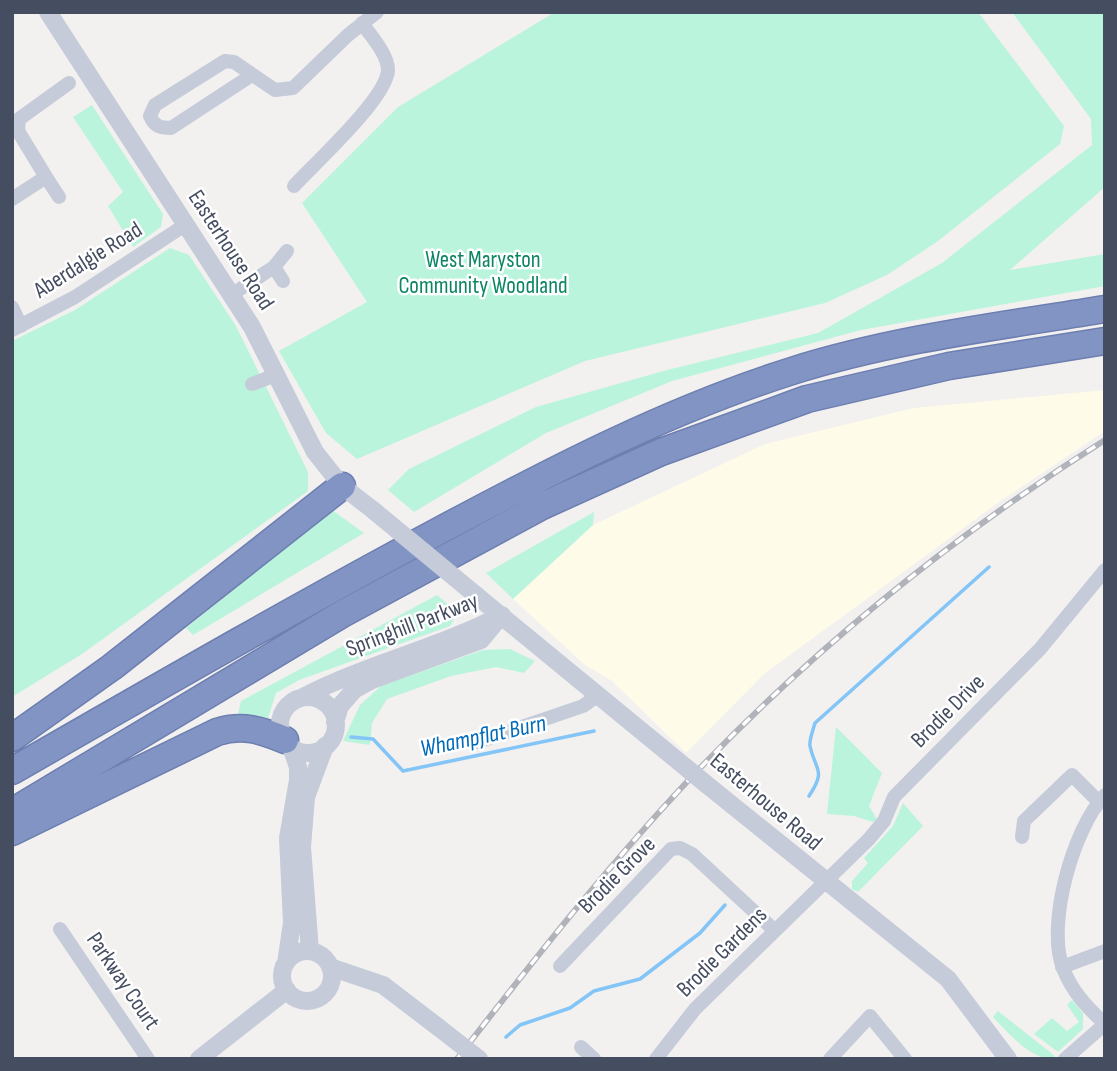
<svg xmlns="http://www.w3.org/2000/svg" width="1117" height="1071" viewBox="0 0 1117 1071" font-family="'Sofia Sans Condensed',sans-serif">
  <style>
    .commercial { fill: #fefce8 }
    .green { fill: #baf4dd }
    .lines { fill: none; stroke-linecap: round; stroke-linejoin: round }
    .stream { stroke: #82c5f6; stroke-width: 3.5 }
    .motorway-casing { stroke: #6d7fb0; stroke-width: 29 }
    .minor { stroke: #c5cbd9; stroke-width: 14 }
    .tertiary { stroke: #c5cbd9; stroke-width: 18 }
    .motorway { stroke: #8294c4; stroke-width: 26 }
    .rail-casing { stroke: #b1b3bb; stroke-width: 6 }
    .rail { stroke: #fff; stroke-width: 3.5; stroke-dasharray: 10; stroke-linecap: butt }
    .tertiary-bridge { stroke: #c5cbd9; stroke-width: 18 }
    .labels { text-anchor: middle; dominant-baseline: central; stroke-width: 5; stroke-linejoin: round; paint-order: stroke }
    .street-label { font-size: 23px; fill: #454e60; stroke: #fff }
    .park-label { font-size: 23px; fill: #0c8563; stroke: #fff }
    .water-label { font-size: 24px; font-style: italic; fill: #006ab8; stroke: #fff }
  </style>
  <rect width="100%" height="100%" fill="#f3f0f0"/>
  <path class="commercial" d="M1105,390V431L999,502L764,674L686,753L612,681L585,665L513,599L593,525L765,444L914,408Z"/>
  <path class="green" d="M555,12H978L1064,126L1060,144L938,241L887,275L825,303L585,361L357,459L326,433L279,351L367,302L302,203L398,107Z
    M1012,12H1105V187L1010,270L1105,254V286L861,330L672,381L546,433L414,512L388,490L409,469L536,407L667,370L818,333L942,263L1092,145L1091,119Z
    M92,105L163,214L161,227L133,247L108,206L123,192L73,117Z
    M170,248L189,255L236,326L308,472V491L82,654L12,697V341L75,310Z
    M332,510L364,533L193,635L186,628Z
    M594,512L593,525L513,599L486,573Z
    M437,595L458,613L450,626L299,680L276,693L268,718L238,714L241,701Z
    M510,649L535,661L524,673L496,667L451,676L387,699L372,723L370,745L343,741L360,705L381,686L483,650Z
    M836,727L882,773L869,806L877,819L873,822L854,816L827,814Z
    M903,803L923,826L858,892L852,889V881L868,863L864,858L893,826Z
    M1072,1000L1083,1013V1029L1058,1052L1034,1034L1052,1018L1067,1031L1079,1022L1067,1005Z
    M998,1011L1055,1056L1053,1059C1030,1059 1009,1034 993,1017Z"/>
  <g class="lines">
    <path class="stream" d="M351,737L373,739L403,771L594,731
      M809,796C827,769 815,771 810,746C809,740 813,730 815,723L989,567
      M506,1037L520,1025L570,1008L594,991L640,979L700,933L725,905"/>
    <defs>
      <path id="motorway" d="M12,738L112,667L342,486
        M12,771C153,690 293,609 437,532C551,471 668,410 792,371C893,339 1001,326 1105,309
        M12,812L342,614L542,506L661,452L807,399L949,366L1105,341
        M12,832L217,732C242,724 262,730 285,740"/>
    </defs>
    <use href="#motorway" class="motorway-casing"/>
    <path class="minor" d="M252,75L171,128C160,128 154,126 150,116L155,105L225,61L234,62L275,90L293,88L348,35L377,12
      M46,177L59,197
      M294,186C315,163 387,98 388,70C388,54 370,35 362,23
      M12,199L46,177L18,131L19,119L69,83
      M274,267L283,281
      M231,295L274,267L287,251
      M12,307L21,326
      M12,330L75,297L185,225
      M252,384L276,375
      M478,742L583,706L597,696
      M1105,795C1073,828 1046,925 1063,968C1072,992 1087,1007 1105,1024
      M1022,837L1024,821L1072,775L1098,801
      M60,929L148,1059
      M560,966L671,849L680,848L692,854L774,930
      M1062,967L1105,951
      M581,1047L594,1059
      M656,1059L695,1009L869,839L884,821L894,797L1040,649L1105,570
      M830,1059L870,1016L905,1059
      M1065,1059L1105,1024"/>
    <path class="tertiary" d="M48,12L252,327L315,452L342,486L373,510
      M477,596L689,770
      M303,697C367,664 438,648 502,615
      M280 725a28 28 0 1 1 56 0a28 28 0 1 1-56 0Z
      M335,722L340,706L354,690L372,680L481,640L495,623
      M706,784L948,979L1008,1059
      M310,951L302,847L306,797L325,746
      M282 976a25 25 0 1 1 50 0a25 25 0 1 1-50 0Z
      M286,963L292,923L288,838L298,780V767L291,747
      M330,967L383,985L438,1027
      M199,1059L287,990"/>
    <use href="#motorway" class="motorway"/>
    <defs>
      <path id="rail" d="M457,1059C535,958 614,858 702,766C822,642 959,532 1105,440"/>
    </defs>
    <use href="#rail" class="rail-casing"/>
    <use href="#rail" class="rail"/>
    <path class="tertiary-bridge" d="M373,510L477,596
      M689,770L706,784
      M438,1027L479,1059"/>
  </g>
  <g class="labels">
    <g class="street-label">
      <text transform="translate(231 250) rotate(57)">Easterhouse Road</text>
      <text transform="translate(88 260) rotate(-32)">Aberdalgie Road</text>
      <text transform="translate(412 625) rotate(-21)">Springhill Parkway</text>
      <text transform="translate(948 711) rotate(-45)">Brodie Drive</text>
      <text transform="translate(766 802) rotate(40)">Easterhouse Road</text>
      <text transform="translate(617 875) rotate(-45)">Brodie Grove</text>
      <text transform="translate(722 952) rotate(-45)">Brodie Gardens</text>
      <text transform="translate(123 981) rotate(56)">Parkway Court</text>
    </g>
    <g class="park-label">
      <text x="483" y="260">West Maryston<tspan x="483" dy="26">Community Woodland</tspan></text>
    </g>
    <g class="water-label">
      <text transform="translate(483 736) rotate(-12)">Whampflat Burn</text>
    </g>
  </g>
  <rect width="1117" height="1071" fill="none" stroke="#454e60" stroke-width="28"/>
</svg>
